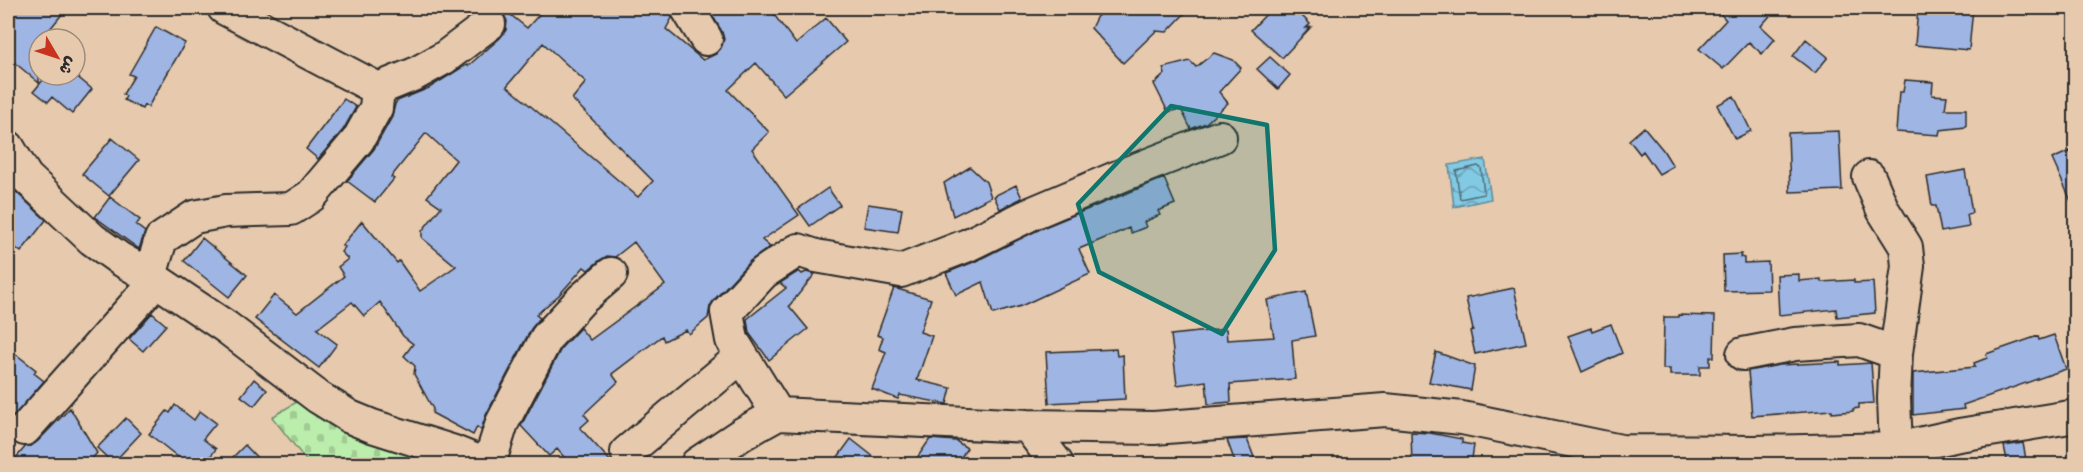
<svg xmlns="http://www.w3.org/2000/svg" width="2083" height="472" viewBox="0 0 2083 472" font-family="Dekko,'Playpen Sans Arabic',sans-serif">
  <style>
    .cemetery { fill: url(#cemetery-stones); stroke: #738c6c; stroke-width: 1.5 }
    .water { fill: url(#water-waves); stroke: #5f8a99; stroke-width: 1.5 }
    .lines { fill: none; stroke-linecap: round; stroke-linejoin: round }
    .shore { stroke: #4e6a75; stroke-width: 1.5 }
    .building { fill: #9fb5e3; stroke: #2b2b2b; stroke-width: 1.5; fill-rule: evenodd }
    .minor-casing { stroke: #2b2b2b; stroke-width: 36 }
    .minor { stroke: #e7caae; stroke-width: 32 }
    .marked { fill: #0f766e; fill-opacity: 0.2; stroke: #0f766e; stroke-width: 4.5; stroke-linejoin: round }
  </style>
  <defs>
    <pattern id="cemetery-stones" width="16" height="16" patternUnits="userSpaceOnUse" patternTransform="scale(1.5)"><rect width="16" height="16" fill="#bbedac"/><path d="M2 7V4a2 2 0 0 1 4 0v3zM10 15v-3a2 2 0 0 1 4 0v3z" fill="#a1cb94"/></pattern>
    <pattern id="water-waves" width="16" height="10" patternUnits="userSpaceOnUse" patternTransform="scale(1.5)"><rect width="16" height="10" fill="#82c9e3"/><path d="M0 5q4-4 8 0t8 0" fill="none" stroke="#6ba3b8"/></pattern>
  </defs>
  <rect width="100%" height="100%" fill="#e7caae"/>
  <filter id="ink" filterUnits="userSpaceOnUse"><feTurbulence type="fractalNoise" baseFrequency=".0167" numOctaves="2"/><feDisplacementMap in="SourceGraphic" scale="12" xChannelSelector="R" yChannelSelector="G"/><feConvolveMatrix kernelMatrix="1 2 1 2 8 2 1 2 1" color-interpolation-filters="sRGB"/></filter>
  <g filter="url(#ink)">
    <path class="cemetery" d="M303,398L470,464H309L272,417Z"/>
    <path class="water" d="M1485,159L1491,199L1454,207L1449,165Z"/>
    <g class="lines">
      <path class="shore" d="M1478,166L1481,168L1484,194L1460,199L1456,171Z"/>
    </g>
    <path class="building" d="M8,8H67L50,29L62,39H39V83L8,57Z
      M496,8H502L527,28L545,8H669L672,18L666,29L703,60L716,54L721,48L724,39L721,30L708,8H769L796,44L826,18L846,42L784,95L756,63L728,90L769,132L752,149L799,215L762,240L770,247L750,261L714,300L710,306L708,318L689,334L686,330L664,341L662,336L612,374L618,382L584,414L589,420L580,428L614,465H571L557,449L549,456L521,426L562,347L580,328L590,340L665,285L634,242L615,257L607,256L600,260L588,270L584,267L559,295L536,315L540,318L531,329L486,415L481,430L477,427L473,435L432,413L433,409L414,374L415,366L404,356L413,344L403,336L380,302L364,316L352,302L317,329L337,344L319,368L255,319L274,295L297,313L344,276L338,267L348,259L341,252L345,247L342,246L362,221L397,263L399,261L420,291L456,266L422,238V231L441,207L427,197L456,160L426,133L391,177L394,179L375,202L347,181L374,149L392,117L395,104L397,101L429,88L461,68L467,65L468,66L500,38L506,30L507,21L503,13ZM543,43L586,82L572,99L653,181L638,197L507,86Z
      M1110,8H1190L1167,32L1156,31L1123,63L1091,28L1097,16Z
      M1272,8H1307L1301,15L1310,24L1306,28L1311,27L1282,58L1251,30Z
      M1715,8H1777L1761,26L1775,39L1762,54L1749,42L1723,69L1699,49L1726,20Z
      M1918,8H1973L1969,50L1915,45Z
      M156,27L185,43L148,107L144,105L142,109L124,100L126,96L123,94L134,76L129,74Z
      M1806,39L1828,57L1815,73L1793,56Z
      M1214,53L1233,60L1241,68L1219,92L1228,103L1206,123L1191,129L1181,109L1168,112L1154,84L1165,74L1163,68L1190,61L1196,67Z
      M1270,57L1290,75L1278,89L1257,69Z
      M47,75H75L92,89L72,114L52,97L48,102L34,91Z
      M1905,80L1933,82L1932,95L1947,96L1945,109H1966V127L1940,130L1939,135L1896,132L1899,92H1903Z
      M1734,96L1751,131L1735,139L1717,105Z
      M344,99L356,107L343,130L318,159L306,149Z
      M1644,127L1663,150L1673,166L1659,174L1643,151L1640,154L1629,140Z
      M1839,131L1842,190L1790,192L1788,133Z
      M112,138L139,160L109,196L82,174Z
      M2070,151L2076,164V212L2052,159Z
      M970,167L986,182L991,197L953,216L944,183Z
      M1965,170L1972,213L1967,214L1969,227L1941,232L1936,206H1932L1927,177Z
      M1164,178L1175,204L1158,211L1160,215L1144,222L1146,227L1131,233L1129,228L1079,249L1090,274L1021,306L993,314L983,282L956,295L946,273L976,261L1042,228Z
      M8,181L14,190L46,220L21,252L8,242Z
      M1016,185L1022,198L1000,209L994,196Z
      M828,188L840,205L810,226L798,209Z
      M110,197L140,220L136,225L145,232L139,249L95,217Z
      M868,204L902,209L898,232L864,227Z
      M202,238L247,275L229,297L184,261Z
      M1741,254L1740,257L1744,258V263L1768,262L1769,290L1724,291L1723,255Z
      M799,271L802,274L806,272L815,274L789,306L808,329L769,360L749,333L747,319L786,288L780,283Z
      M1799,274V281L1821,279V282L1854,280V283L1873,282L1875,313L1837,317L1836,309L1779,315L1777,275Z
      M894,288L931,299L920,332L932,336L917,380L951,388L947,404L900,395L898,399L872,389L886,352L879,349L883,337L877,335Z
      M1514,288L1526,343L1475,354L1470,331L1473,330L1466,298Z
      M1306,292L1315,336L1292,340L1295,379L1230,384L1231,402L1208,404L1206,381L1177,385L1171,335L1226,329L1227,340L1274,337L1267,300Z
      M152,313L166,325L143,351L129,339Z
      M1678,315L1715,316L1714,357H1710V366H1700V375H1670V369H1663L1664,317H1678Z
      M1611,324L1622,353L1582,372L1568,336L1591,328L1592,331Z
      M2054,335L2066,369L1963,405L1964,409L1913,415V373L1975,367L1974,363L1987,358L1986,354L2038,336L2039,340Z
      M8,348L36,370L34,373L44,381L9,422Z
      M1116,349L1117,356L1123,355L1125,399L1049,403L1046,352Z
      M1436,352L1475,366L1471,390L1429,382Z
      M1840,362V365L1871,363L1874,403L1859,404V408L1853,409V411L1832,413V410L1752,416L1748,371L1779,365Z
      M254,379L267,390L254,406L241,396Z
      M175,405L194,420L200,411L216,423L203,439L216,449L204,465H188L149,434L167,411L170,413Z
      M70,408L97,453L87,465H10L26,446H31L38,441Z
      M126,418L141,433L113,463L97,448Z
      M1411,432L1430,433L1462,439V443L1474,445L1471,465H1412Z
      M851,439L884,465H832Z
      M930,439L956,441L967,448L956,465H912Z
      M1247,439L1257,465H1236L1227,440Z
      M2023,443L2027,465H2008L2004,446Z
      M245,445L264,465H225Z"/>
    <g class="lines">
      <defs>
        <path id="minor" d="M687,8L706,39
          M378,89L415,74L444,58L489,24
          M8,147L26,177L92,239L120,259L150,276L226,327L318,397L350,417L372,426L454,452L484,464
          M1869,177L1883,210L1906,247L1908,266L1896,353L1894,398L1896,449
          M150,276L161,239L194,217L226,211L291,209L311,196L358,140L376,108L378,89L224,8
          M1743,354L1795,344L1859,340L1896,353
          M778,414L732,340L727,312L763,273L798,250L816,256L901,271L968,245L1035,212L1125,174L1220,137
          M1028,426L1057,464
          M25,429L156,281
          M627,452L742,356
          M489,464L502,423L547,337L582,299L611,274
          M697,464L742,434L778,414L1028,426L1154,428L1385,410L1462,418L1621,451L1755,452L1896,449L1959,435L2076,416"/>
      </defs>
      <use href="#minor" class="minor-casing"/>
      <use href="#minor" class="minor"/>
    </g>
  </g>
  <path class="marked" d="M1171,106L1267,125L1275,250L1222,334L1099,272L1078,204Z"/>
  <rect width="2083" height="472" fill="none" stroke="#e7caae" stroke-width="30"/>
  <rect x="15" y="15" width="2053" height="442" fill="none" stroke="#2b2b2b" stroke-width="2" filter="url(#ink)"/>
  <g transform="translate(57 57) rotate(129)"><circle r="28" fill="#e7caae" stroke="#9c8a7a" stroke-width="1.5"/>
  <path d="M0-4.5L10 22L0 15L-10 22Z" fill="#c8321e"/>
  <text y="-9" font-size="16" font-weight="bold" text-anchor="middle" fill="#2b2b2b">ش</text>
  </g>
</svg>
